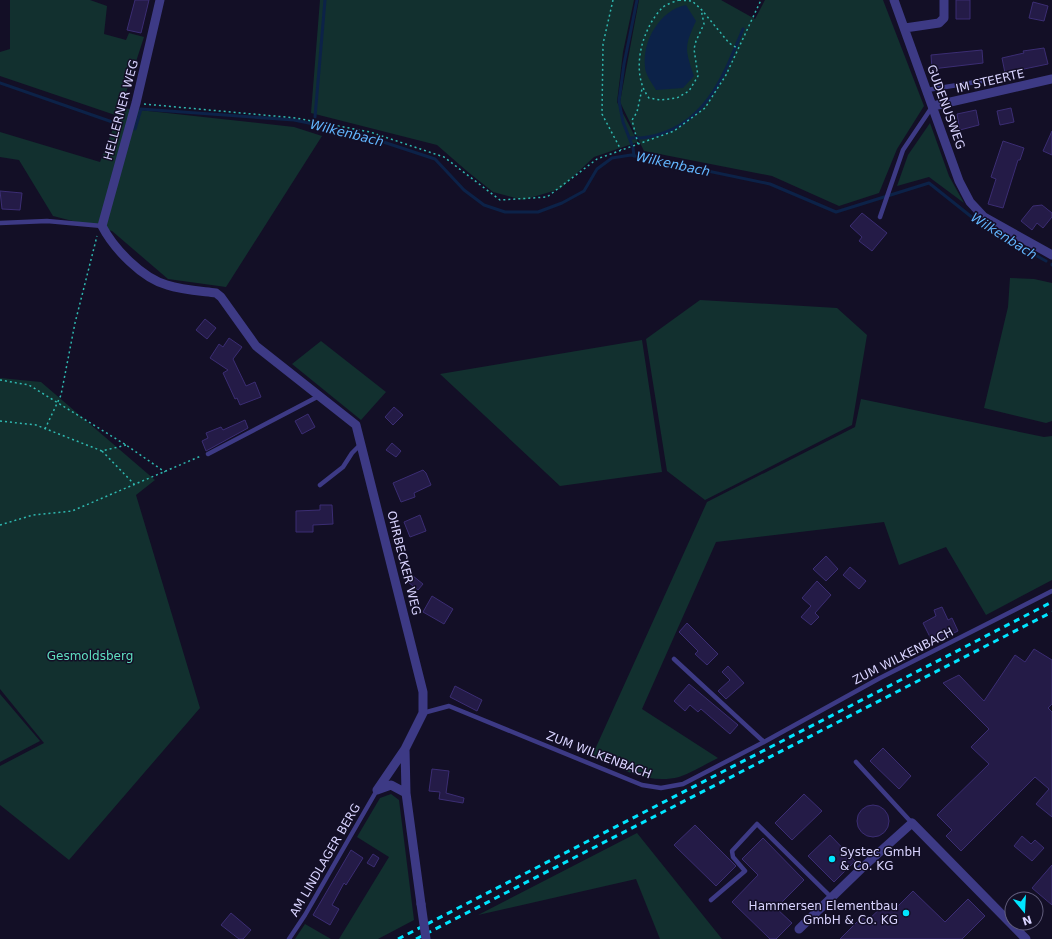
<svg xmlns="http://www.w3.org/2000/svg" width="1052" height="939" viewBox="0 0 1052 939" font-family="'DejaVu Sans',sans-serif">
  <style>
    .green { fill: #12302f }
    .water { fill: #0c2248 }
    .lines { fill: none; stroke-linecap: round; stroke-linejoin: round }
    .stream { stroke: #0c2248; stroke-width: 3 }
    .building { fill: #241b47; stroke: #3b2d73 }
    .path { stroke: #2fb8b0; stroke-width: 1.5; stroke-dasharray: 2 3; stroke-linecap: butt }
    .lane { stroke: #3d3a85; stroke-width: 4.5 }
    .street { stroke: #3d3a85; stroke-width: 9 }
    .rail { stroke: #00e5ff; stroke-width: 3; stroke-dasharray: 6 5; stroke-linecap: butt }
    .street-bridge { stroke: #3d3a85; stroke-width: 9 }
    .poi-dot { fill: #00e5ff; stroke: #130f26; stroke-width: 1.5 }
    .labels { text-anchor: middle; dominant-baseline: central; stroke-width: 3; stroke-linejoin: round; paint-order: stroke }
    .street-label { font-size: 12px; fill: #d9d4ff; stroke: #130f26 }
    .park-label { font-size: 12px; fill: #5fe0c0; stroke: #130f26 }
    .poi-label { font-size: 12px; fill: #d9d4ff; stroke: #130f26; text-anchor: start }
    .water-label { font-size: 13px; font-style: italic; fill: #62b6ff; stroke: #130f26 }
  </style>
  <rect width="100%" height="100%" fill="#130f26"/>
  <path class="green" d="M10,0H90L107,6L104,34L126,40L129,33L144,37L121,108L294,127L322,136L226,287L168,279L112,231L53,216L19,160L0,157V132L100,162L118,116L0,76V52L10,49Z
    M320,0H634L623,52L617,102L638,142L594,157L560,189L523,200L493,192L468,172L437,145L311,113Z
    M639,0H721L755,19L765,0H883L924,106L897,149L879,193L839,206L772,176L644,151L620,102Z
    M930,123L949,176L964,203L929,177L897,186L908,155Z
    M1010,278L1034,279L1052,283V421L1046,423L984,408L1008,307Z
    M700,300L837,308L867,335L852,425L705,500L667,471L646,339Z
    M642,340L662,472L560,486L440,374Z
    M321,341L386,392L361,420L292,364Z
    M0,378L41,382L155,480L136,495L200,708L69,860L0,805V766L44,743L0,689Z
    M861,399L1044,437L1052,436V580L986,615L946,547L899,565L884,522L716,542L642,709L718,758C705,764 692,773 679,777C647,785 620,768 592,756L707,502L855,427Z
    M0,694L40,741L0,762Z
    M391,794L399,800L414,920L378,939H339L389,857L357,837L380,798Z
    M637,833L722,939H660L636,879L478,915Z
    M305,924L331,939H295Z"/>
  <path class="water" d="M686,5L696,21C684,47 685,49 694,76L683,88L656,90C652,83 645,74 645,67C642,41 660,10 686,5Z"/>
  <g class="lines">
    <path class="stream" d="M0,83L121,125
      M315,117L325,0
      M135,129L141,109L294,120L353,132L435,159L464,190L484,205L505,212H538L562,203L584,191L597,169L612,158L631,155L770,184L836,212L929,183L983,226L1046,261
      M630,138C636,137 642,139 648,137C705,127 724,76 743,29
      M632,145L623,122L619,101L624,64L637,0
      M633,148L634,156
      M1052,264V265"/>
  </g>
  <path class="building" d="M135,0H149L141,33L127,30Z
    M956,0H970V19H956Z
    M1033,2L1048,6L1044,21L1029,18Z
    M1044,48L1048,64L1005,73L1002,58L1024,53L1023,51Z
    M982,50L983,63L932,69L931,55Z
    M1011,108L1014,122L1000,125L997,111Z
    M976,110L979,125L960,130L957,114Z
    M1052,131V155L1043,151Z
    M1003,141L1024,148L1020,160H1018L1003,208L988,204L996,179L991,177Z
    M0,191L22,193L20,210L2,209Z
    M1042,205L1052,213V217L1043,228L1037,223L1032,230L1021,221L1033,206Z
    M862,213L887,233L872,251L859,241L862,237L850,226Z
    M205,319L216,328L207,339L196,330Z
    M229,338L242,347L233,359L246,386L255,382L261,397L240,405L237,398L235,399L223,373L228,370L210,358L219,344L223,347Z
    M394,407L403,415L393,425L385,417Z
    M308,414L315,427L302,434L295,421Z
    M245,420L248,428L206,451L202,441L208,438L206,433L221,427L223,430Z
    M392,443L401,451L396,457L386,450Z
    M423,470L426,473L431,485L414,493L415,497L401,502L393,483Z
    M320,505H332L333,524L313,525V532H296V511L320,510Z
    M420,515L426,531L410,537L404,522Z
    M826,556L838,569L826,581L813,569Z
    M850,567L866,581L859,589L843,575Z
    M413,576L423,584L418,590L408,582Z
    M817,581L831,595L815,613L819,617L811,625L801,617L811,606L802,598Z
    M432,596L453,609L444,624L423,612Z
    M942,607L948,620L952,618L958,631L933,643L923,623L936,616L934,610Z
    M687,623L718,654L707,665L695,654L698,651L679,632Z
    M1034,649L1052,660V704L1048,708L1052,712V817L1036,804L1049,789L1035,777L961,851L946,836L952,830L937,815L989,764L971,747L989,729L943,683L959,675L984,701L1015,655L1025,662Z
    M728,666L744,683L726,699L718,691L730,680L722,672Z
    M689,684L738,725L730,734L701,709L698,712L690,705L685,711L674,701Z
    M455,686L482,700L477,711L450,697Z
    M883,748L911,776L899,789L870,761Z
    M432,769L449,771L446,793L464,798L463,803L439,799L440,792L429,791Z
    M804,794L822,811L792,840L775,823Z
    M857 821a16 16 0 1 1 32 0a16 16 0 1 1-32 0Z
    M695,825L736,866L716,886L674,845Z
    M830,835L855,861L834,882L808,856Z
    M1022,836L1031,844L1035,840L1044,848L1032,861L1014,846Z
    M763,838L804,880L776,908L792,923L776,939H770L732,902L758,875L742,859Z
    M351,850L363,858L346,885L344,883L332,905L339,909L330,925L313,915Z
    M373,854L379,858L374,867L367,863Z
    M1052,865V905L1032,888Z
    M913,891L945,922L968,899L985,916L962,939H840L862,917L867,921L885,904L893,911Z
    M231,913L251,930L243,939H239L221,925Z"/>
  <g class="lines">
    <path class="path" d="M613,0L603,44L602,114L621,150
      M679,0C674,2 666,4 662,8C641,30 630,73 649,98L661,100L677,98L689,91L698,76L694,49L696,41L704,24L701,9
      M679,0L692,1L701,9L729,43L737,48
      M144,104L296,118L370,132L444,157L500,200L547,197L597,159L674,131L705,108L726,75L761,0
      M638,144L632,120L637,112L642,89
      M0,380L29,385L126,445L165,472
      M0,421L36,425L102,451L126,445
      M45,429L61,395L75,323L97,236
      M102,451L134,484
      M0,525L33,515L72,511L201,456"/>
    <path class="lane" d="M927,90L982,81
      M880,217L903,150L932,107
      M0,223L47,221L102,226
      M208,454L319,396
      M320,485L343,467L352,453L361,444
      M674,659L764,742
      M423,713L449,706L642,785L661,788L683,784L764,742L880,678L1052,591
      M856,762L912,823
      M711,900L745,871L733,857L732,851L757,824L832,898
      M289,939L305,915L377,790"/>
    <path class="street" d="M160,0L136,103L102,226C114,249 142,278 167,285C182,290 200,291 216,293L221,297L256,346L356,425L423,692V713L405,749L377,790
      M894,0L959,181L970,202L984,217L1052,255
      M905,28L939,23L944,18V0
      M933,106L1052,79
      M405,749L406,793
      M377,790L391,785L406,793L421,904
      M799,929L863,867L912,823L1026,939"/>
    <path class="rail" d="M398,939L1052,602
      M416,939L1052,612"/>
    <path class="street-bridge" d="M421,904L426,939"/>
  </g>
  <g class="poi-dot">
    <circle cx="832" cy="859" r="4"/>
    <circle cx="906" cy="913" r="4"/>
  </g>
  <g class="labels">
    <g class="street-label">
      <text transform="translate(990 81) rotate(-13)">IM STEERTE</text>
      <text transform="translate(946 107) rotate(70)">GUDENUSWEG</text>
      <text transform="translate(121 110) rotate(-75)">HELLERNER WEG</text>
      <text transform="translate(404 563) rotate(76)">OHRBECKER WEG</text>
      <text transform="translate(903 656) rotate(-27)">ZUM WILKENBACH</text>
      <text transform="translate(599 755) rotate(21)">ZUM WILKENBACH</text>
      <text transform="translate(325 860) rotate(-60)">AM LINDLAGER BERG</text>
    </g>
    <g class="park-label">
      <text x="90" y="656">Gesmoldsberg</text>
    </g>
    <g class="poi-label">
      <text x="840" y="852">Systec GmbH<tspan x="840" dy="14">&amp; Co. KG</tspan></text>
      <text x="898" y="906" text-anchor="end">Hammersen Elementbau<tspan x="898" dy="14">GmbH &amp; Co. KG</tspan></text>
    </g>
    <g class="water-label">
      <text transform="translate(347 133) rotate(14)">Wilkenbach</text>
      <text transform="translate(673 164) rotate(12)">Wilkenbach</text>
      <text transform="translate(1004 236) rotate(32)">Wilkenbach</text>
    </g>
  </g>
  <g transform="translate(1024 911) rotate(162)"><circle r="19" fill="#130f26" stroke="#625e7d"/>
  <path d="M0-3L7 15L0 10L-7 15Z" fill="#00e5ff"/>
  <text y="-6" font-size="11" font-weight="bold" text-anchor="middle" fill="#d9d4ff">N</text>
  </g>
</svg>
